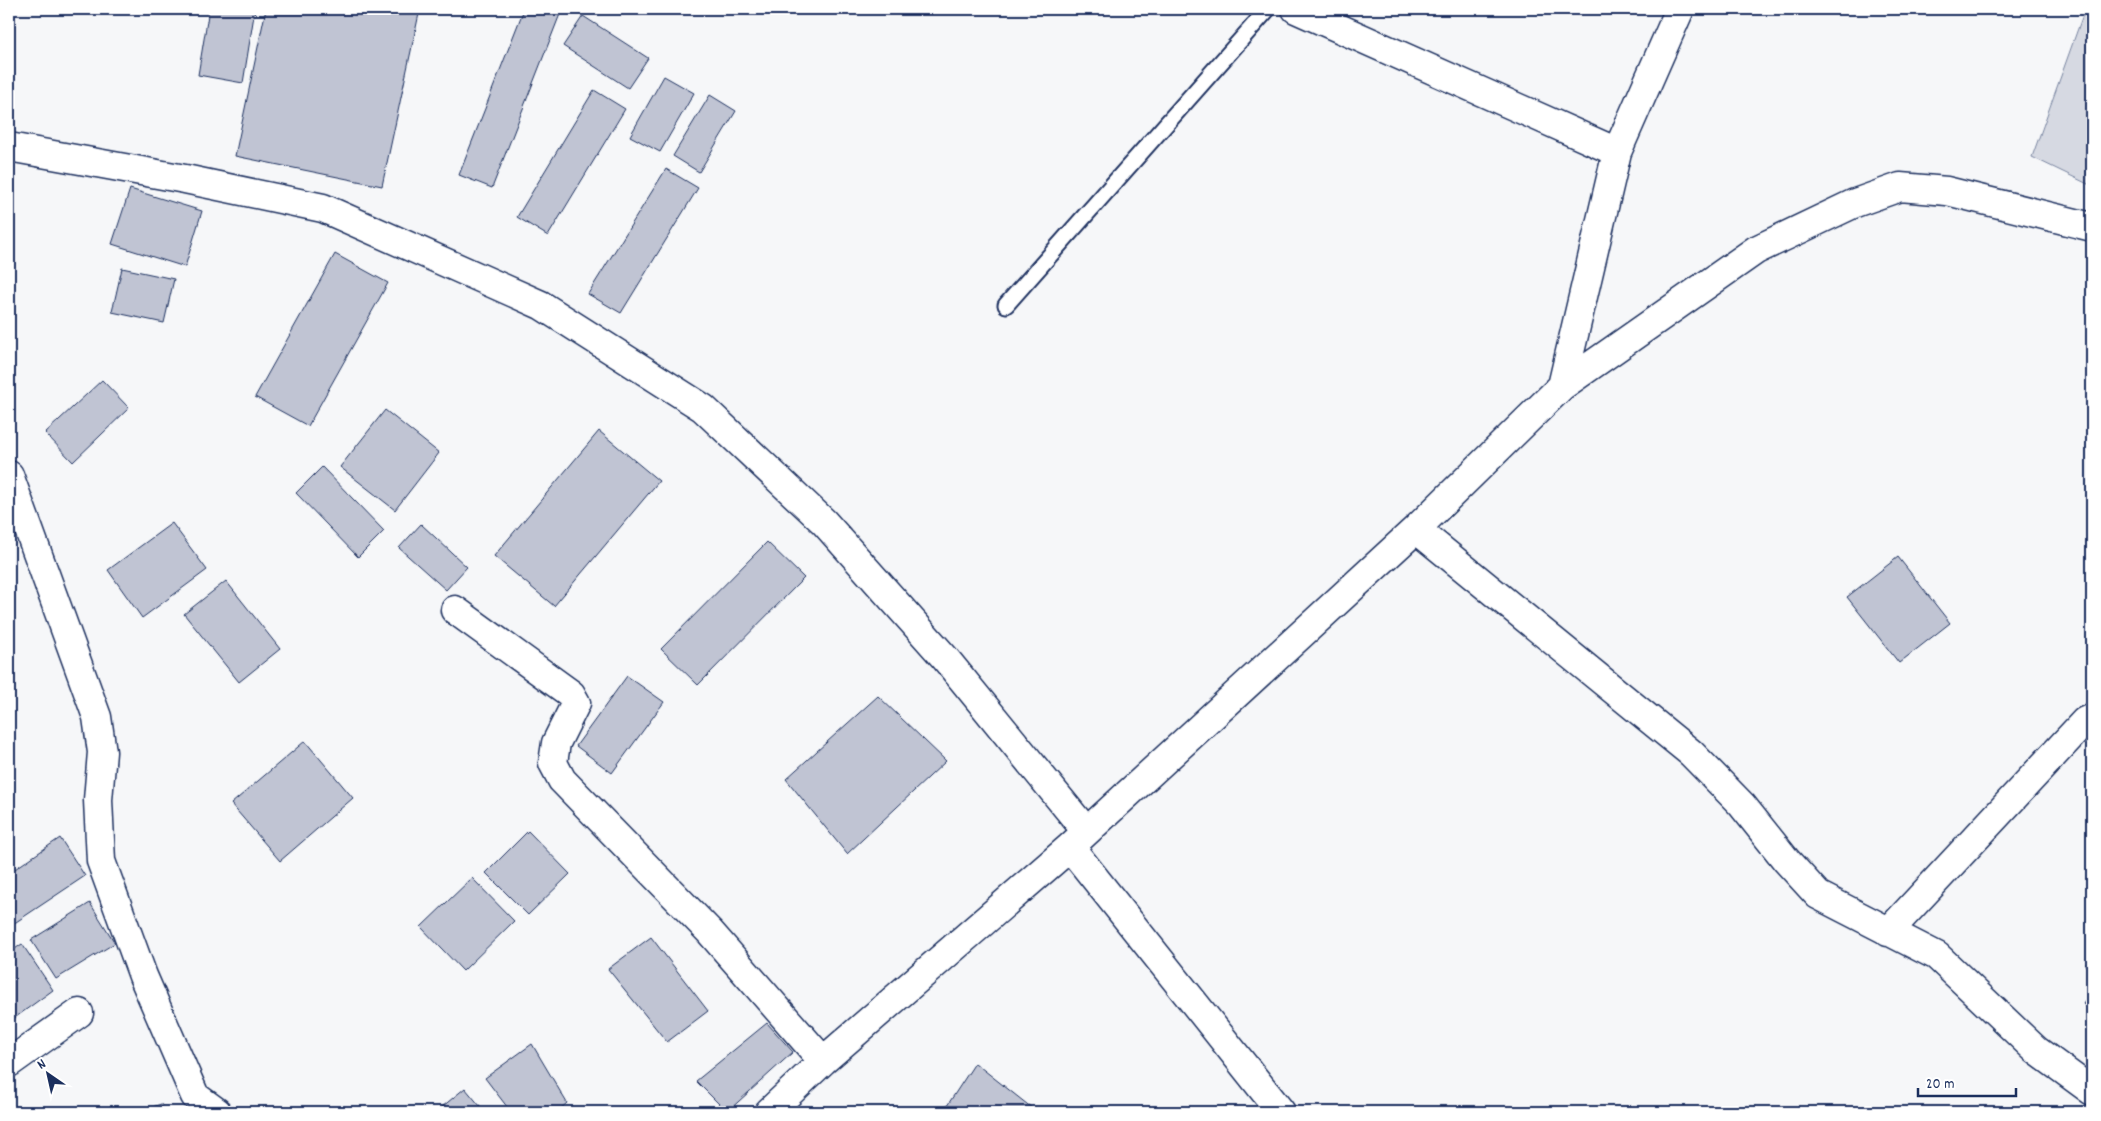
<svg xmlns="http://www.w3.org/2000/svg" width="2101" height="1121" viewBox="0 0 2101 1121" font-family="Dekko,sans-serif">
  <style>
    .green { fill: #d6d9e2; stroke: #7884a0 }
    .building { fill: #c0c4d3; stroke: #1b2f5e }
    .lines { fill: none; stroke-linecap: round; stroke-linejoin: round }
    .service-casing { stroke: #1b2f5e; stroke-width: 19 }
    .minor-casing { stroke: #1b2f5e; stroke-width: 31 }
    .service { stroke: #fff; stroke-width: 15 }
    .minor { stroke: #fff; stroke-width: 28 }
  </style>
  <rect width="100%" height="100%" fill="#f6f7f9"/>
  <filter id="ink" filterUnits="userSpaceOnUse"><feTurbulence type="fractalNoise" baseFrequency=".02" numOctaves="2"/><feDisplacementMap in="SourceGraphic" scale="10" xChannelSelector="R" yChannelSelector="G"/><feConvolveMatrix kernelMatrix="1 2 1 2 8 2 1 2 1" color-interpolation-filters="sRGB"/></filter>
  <g filter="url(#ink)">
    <path class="green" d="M2085,9H2092V186L2032,157Z"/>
    <path class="building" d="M209,9H255L243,83L198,75Z
      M266,9H420L382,186L235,156Z
      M524,9H562L492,188L459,175Z
      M583,16L648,58L628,88L563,46Z
      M664,76L694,93L660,152L630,136Z
      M594,90L625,109L548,236L517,217Z
      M710,95L736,111L699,172L673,156Z
      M666,169L698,188L621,313L588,294Z
      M130,189L202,211L185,267L112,244Z
      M335,254L388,283L308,426L255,397Z
      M122,268L174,279L164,323L112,312Z
      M102,380L129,408L73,462L45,433Z
      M385,410L439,453L395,510L340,467Z
      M599,431L659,481L554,606L494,556Z
      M322,467L384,531L358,557L296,493Z
      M172,523L207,570L142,618L108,570Z
      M421,524L467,567L446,590L399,548Z
      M767,542L804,578L698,685L661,649Z
      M1898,557L1950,623L1899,663L1847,597Z
      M226,581L280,649L239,682L184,614Z
      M627,676L664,702L612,773L576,746Z
      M878,696L946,761L847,854L786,779Z
      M305,741L353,798L280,861L231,804Z
      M528,831L570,874L528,915L486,873Z
      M60,838L85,876L13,924L9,918V873Z
      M472,878L514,921L463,971L421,927Z
      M90,903L115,943L56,979L31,940Z
      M651,937L708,1011L667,1042L608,969Z
      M22,944L53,990L9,1022V953Z
      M2092,955V971L2085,965Z
      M2092,992V1011L2083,1004Z
      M767,1023L793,1052L727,1112L696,1081Z
      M532,1044L567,1103L557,1112H511L485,1078Z
      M975,1063L1037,1112H943Z
      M465,1088L485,1112H436Z
      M161,1104L164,1112H137Z"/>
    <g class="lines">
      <defs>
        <path id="service" d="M1006,305L1268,9"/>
        <path id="minor" d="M1296,9L1617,152
          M9,147L185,179L323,208L541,305L703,408L824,522L945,658L1086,831
          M1562,386L1617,152L1680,9
          M9,475L97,717L102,752L98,800L101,861L143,976L195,1096L217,1112
          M1416,529L1691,753L1742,805L1786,860L1818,895L1937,956L2036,1050L2092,1091
          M455,610L571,694L576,703L556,743L553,763L562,780L710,932L823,1061
          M1070,847L1281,1112
          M1888,932L2085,721L2092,718
          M9,1063L79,1013
          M769,1112L823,1061L1070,847L1416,529L1562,386L1756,250L1855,203L1900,187L1947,191L2092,227"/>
      </defs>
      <use href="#service" class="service-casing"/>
      <use href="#minor" class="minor-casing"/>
      <use href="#service" class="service"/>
      <use href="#minor" class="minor"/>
    </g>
  </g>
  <rect width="2101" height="1121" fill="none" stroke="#fff" stroke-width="30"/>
  <rect x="15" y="15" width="2071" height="1091" fill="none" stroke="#1b2f5e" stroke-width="2" filter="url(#ink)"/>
  <g transform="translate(48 1074) rotate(326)" stroke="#ffffff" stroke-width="4" paint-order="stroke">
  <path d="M0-4L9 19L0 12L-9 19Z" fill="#1b2f5e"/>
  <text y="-8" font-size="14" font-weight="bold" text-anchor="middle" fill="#1b2f5e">N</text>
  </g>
  <path d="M1918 1088v8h98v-8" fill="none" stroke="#1b2f5e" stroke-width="2.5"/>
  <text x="1926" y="1088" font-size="15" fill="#1b2f5e" stroke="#ffffff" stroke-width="4" paint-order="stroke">20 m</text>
</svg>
